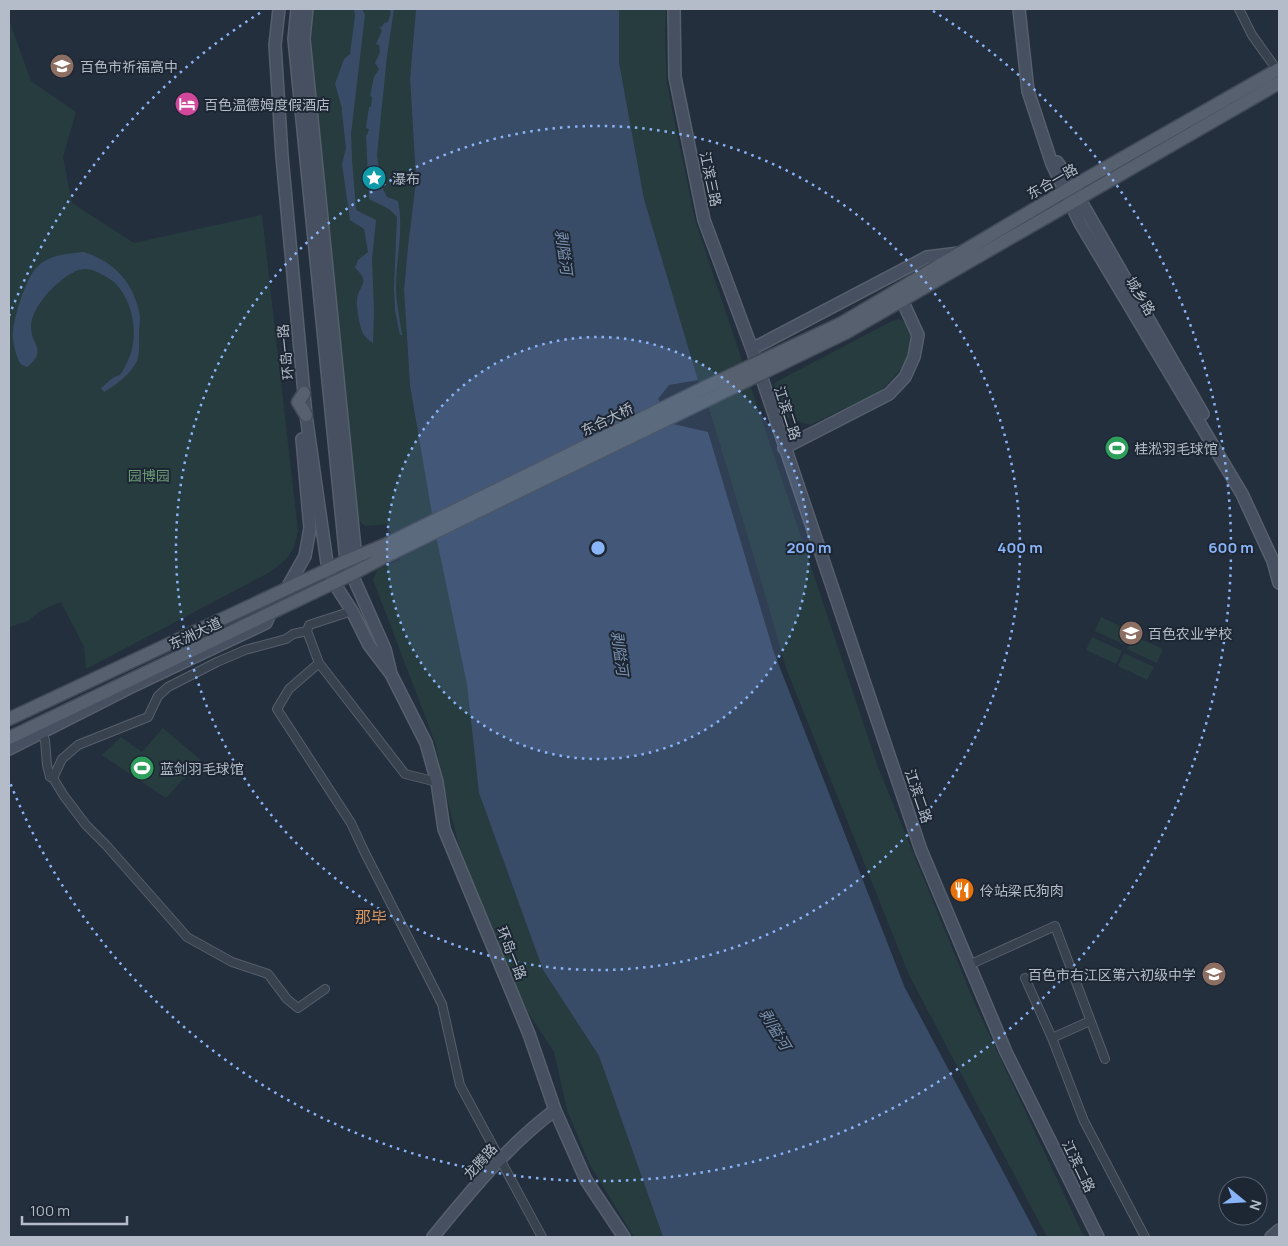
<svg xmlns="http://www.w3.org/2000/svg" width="1288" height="1246" viewBox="0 0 1288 1246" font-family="Manrope,'Noto Sans SC',sans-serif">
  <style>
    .green { fill: #263c3f }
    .water { fill: #394c67 }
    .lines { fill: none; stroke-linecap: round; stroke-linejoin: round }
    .street-casing { stroke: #565f6c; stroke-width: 10 }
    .secondary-casing { stroke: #565f6c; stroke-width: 14 }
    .primary-casing { stroke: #414a57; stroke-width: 15 }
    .street { stroke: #38414e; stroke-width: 8 }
    .secondary { stroke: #465061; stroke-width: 11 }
    .primary { stroke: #56606e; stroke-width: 12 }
    .primary-bridge-casing { stroke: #414a57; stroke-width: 15; stroke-linecap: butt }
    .primary-bridge { stroke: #56606e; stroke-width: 12 }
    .ring { fill: none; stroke: #8ab4f8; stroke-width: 2.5; stroke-dasharray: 2.5 5 }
    .labels { text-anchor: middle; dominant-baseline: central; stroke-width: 4; stroke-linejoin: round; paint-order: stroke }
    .poi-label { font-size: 14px; fill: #b4bcc9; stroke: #1d2633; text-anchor: start }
    .street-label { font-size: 14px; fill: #b4bcc9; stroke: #1d2633 }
    .park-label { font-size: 14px; fill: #6b9a76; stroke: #1d2633 }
    .water-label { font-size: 15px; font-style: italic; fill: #7c92b1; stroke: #1d2633 }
    .quarter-label { font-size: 16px; fill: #d59563; stroke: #1d2633 }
    .centre { fill: #8ab4f8; stroke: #1d2633; stroke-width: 2.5 }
    .ring-label { font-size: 15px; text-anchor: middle; font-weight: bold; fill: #8ab4f8; stroke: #1d2633; stroke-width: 4; stroke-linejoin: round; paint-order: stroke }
  </style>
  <rect width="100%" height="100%" fill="#242f3e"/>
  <path class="green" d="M314,9H416L410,78L416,180L408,246L404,290L410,386L438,544L467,685L479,793L543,970L599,1056L663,1237H634L590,1165L567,1110L554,1052L524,1006L508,971L486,917L459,846L443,783L435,742L373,580L378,569L400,560L388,524L365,526L357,519L324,191L311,40Z
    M619,9H666L665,38L667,84L695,220L878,767L975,1004L1084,1237H1047L909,975L786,668L762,584L709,408L698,380L644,199L619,62Z
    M9,20L31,81L76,112L63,157L72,203L134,243L262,215L298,531C293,555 289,558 270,572L86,669L84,647L61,602L42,610L28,621L9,627Z
    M899,319L904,321L911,336L908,357L900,370L881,391L810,425L783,416L774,383L892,321Z
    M1101,617L1131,631L1125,645L1095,631Z
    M1134,636L1163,649L1157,663L1127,649Z
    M1092,637L1122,651L1116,664L1086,650Z
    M1124,653L1154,667L1147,680L1118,666Z
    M163,728L201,760L166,798L102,755L121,737L142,752Z"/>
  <path class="water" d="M354,9H362L365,15L351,134L352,159L356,210L376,220L372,259L374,311L373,343C370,341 366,338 364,335C360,330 356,306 357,300C358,285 372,283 355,268L358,260L368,252L364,229L350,220L342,164L346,148L342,113V108L335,84L344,59L350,54L355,16Z
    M388,9H394L387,56L377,155L381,185L387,197L398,201C404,230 396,258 396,287C396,303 400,319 402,335H400L395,310L394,288L397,217L389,209L369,199L366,135H367L369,129L366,128L369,107H371L372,97L370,96L374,77L379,69L375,63L380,52L379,45L376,44L382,31L379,26L382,27L384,23L388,22L391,12Z
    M416,9H619V62L644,199L698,380L669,385L658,399L673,424L708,432L773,650L905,988L1038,1237H663L599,1056L543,970L479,793L467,685L435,531L410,386L404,290L408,246L416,180L410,78Z
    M84,252C114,262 132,281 139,311C141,318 139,327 139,334C139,342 140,353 137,361C130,375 117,384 104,392L101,388C105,385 109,380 113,378C115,376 118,376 120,375C123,371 127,363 129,358C139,335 133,301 115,283C111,279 105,276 99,273C91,269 83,267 74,272C57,280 31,307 31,327C31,345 48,350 27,367C19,365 18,360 16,353C14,346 12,338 13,330C15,315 26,276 38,266C51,254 67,254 84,252Z"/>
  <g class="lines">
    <defs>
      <path id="street" d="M1239,9L1252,35L1277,70
        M352,611L309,625L307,631L319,663L289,689L277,709L351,823L364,851L442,1004L460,1085L542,1237
        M319,663L405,774L437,782
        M40,729L45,740L47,765L50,777L53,778L62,759L78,745L148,717L158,696L168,687L217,662L245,650L286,639L293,634L307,631
        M53,778L64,796L86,825L106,845L187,937L232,962L268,974L287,999L298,1008L325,989
        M969,965L1055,926L1105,1059
        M1025,978L1052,1038
        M1090,1021L1052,1038L1084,1121L1145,1237"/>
      <path id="secondary" d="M279,9L275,45L282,156L306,415L328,570L334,583L352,611L369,645L391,674L385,649L346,561L294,39L297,9
        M307,9L304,39L356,559L358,565
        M674,9L675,77L704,220L752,349L921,850L1006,1052L1098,1237
        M1019,9L1028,91L1052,164L1080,223L1242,494L1273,561L1279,583
        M1057,162L1075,186L1079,198L1203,414
        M752,349L927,257L959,253
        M784,448L889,394L905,377L914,357L918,335L902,300
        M287,588L305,556L310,528L302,439
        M391,674L426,743L437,782L444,829L529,1034L555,1110L586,1180L624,1237
        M9,749L129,688L266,623L270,614
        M433,1237C470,1192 508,1145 555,1110
        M1271,1237L1279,1230"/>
      <path id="primary" d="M842,323L1065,191L1279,69
        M847,332L1279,83
        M304,393L298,402L306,415
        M9,719L346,561L387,544
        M9,738L352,574L392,553"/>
    </defs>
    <use href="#street" class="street-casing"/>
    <use href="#secondary" class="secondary-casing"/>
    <use href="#primary" class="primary-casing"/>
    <use href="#street" class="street"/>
    <use href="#secondary" class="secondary"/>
    <use href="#primary" class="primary"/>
    <defs>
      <path id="primary-bridge" d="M387,544L710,385L842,323
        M392,553L847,332"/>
    </defs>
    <use href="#primary-bridge" class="primary-bridge-casing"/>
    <use href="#primary-bridge" class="primary-bridge"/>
  </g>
  <circle cx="598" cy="548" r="211" fill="#8ab4f8" fill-opacity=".12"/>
  <g class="ring">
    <circle cx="598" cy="548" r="211"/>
    <circle cx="598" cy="548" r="422"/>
    <path d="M9 316A633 633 0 0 1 263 11M933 11A633 633 0 1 1 9 780"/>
  </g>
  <defs>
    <symbol id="school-disc" viewBox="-11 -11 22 22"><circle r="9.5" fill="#8d6e63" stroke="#1d2633"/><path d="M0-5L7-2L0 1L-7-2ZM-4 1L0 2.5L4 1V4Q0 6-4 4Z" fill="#fff"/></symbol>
    <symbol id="hotel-disc" viewBox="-11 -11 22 22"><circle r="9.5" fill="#d1479c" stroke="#1d2633"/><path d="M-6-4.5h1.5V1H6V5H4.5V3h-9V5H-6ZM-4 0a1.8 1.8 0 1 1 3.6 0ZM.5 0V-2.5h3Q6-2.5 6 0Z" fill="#fff"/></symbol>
    <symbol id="sight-disc" viewBox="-11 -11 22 22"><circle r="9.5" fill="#0f9aa8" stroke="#1d2633"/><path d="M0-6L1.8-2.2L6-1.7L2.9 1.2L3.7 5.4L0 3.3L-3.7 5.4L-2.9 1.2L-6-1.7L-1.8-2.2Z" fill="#fff"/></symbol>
    <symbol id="stadium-disc" viewBox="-11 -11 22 22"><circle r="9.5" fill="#2e9e5b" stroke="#1d2633"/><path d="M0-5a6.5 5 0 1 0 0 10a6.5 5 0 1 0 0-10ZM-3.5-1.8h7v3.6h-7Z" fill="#fff"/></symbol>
    <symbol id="restaurant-disc" viewBox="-11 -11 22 22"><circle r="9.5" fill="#e8710a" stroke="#1d2633"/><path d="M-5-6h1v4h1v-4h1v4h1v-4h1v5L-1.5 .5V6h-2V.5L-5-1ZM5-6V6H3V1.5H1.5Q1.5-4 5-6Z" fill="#fff"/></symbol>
  </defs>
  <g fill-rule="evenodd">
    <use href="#school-disc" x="48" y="52" width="28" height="28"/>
    <use href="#hotel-disc" x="173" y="90" width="28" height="28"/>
    <use href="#sight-disc" x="360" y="164" width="28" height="28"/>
    <use href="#stadium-disc" x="1103" y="434" width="28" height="28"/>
    <use href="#school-disc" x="1117" y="619" width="28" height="28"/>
    <use href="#stadium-disc" x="128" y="754" width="28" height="28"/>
    <use href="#restaurant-disc" x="948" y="876" width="28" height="28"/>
    <use href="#school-disc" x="1200" y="960" width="28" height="28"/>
  </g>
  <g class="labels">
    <g class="poi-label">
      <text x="80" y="66">百色市祈福高中</text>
      <text x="204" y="104">百色温德姆度假酒店</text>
      <text x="392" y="178">瀑布</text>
      <text x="1134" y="448">桂淞羽毛球馆</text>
      <text x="1148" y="633">百色农业学校</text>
      <text x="160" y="768">蓝剑羽毛球馆</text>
      <text x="980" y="890">伶站梁氏狗肉</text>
      <text x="1196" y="974" text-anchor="end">百色市右江区第六初级中学</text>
    </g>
    <g class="street-label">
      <text transform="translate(711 179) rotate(78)">江滨三路</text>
      <text transform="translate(1052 181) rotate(-30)">东合一路</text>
      <text transform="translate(1141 296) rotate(59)">城乡路</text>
      <text transform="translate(285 352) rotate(-96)">环岛一路</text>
      <text transform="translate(788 413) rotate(72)">江滨二路</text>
      <text transform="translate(607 419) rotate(-26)">东合大桥</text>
      <text transform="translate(195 633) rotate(-25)">东洲大道</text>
      <text transform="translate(919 796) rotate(71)">江滨二路</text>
      <text transform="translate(512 953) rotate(68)">环岛一路</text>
      <text transform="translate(480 1161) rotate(-48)">龙腾路</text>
      <text transform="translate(1079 1166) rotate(64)">江滨二路</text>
    </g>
    <g class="park-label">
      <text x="149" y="475">园博园</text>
    </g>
    <g class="water-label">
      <text transform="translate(564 252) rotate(82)">剥隘河</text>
      <text transform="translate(620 653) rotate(82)">剥隘河</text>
      <text transform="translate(775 1029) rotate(59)">剥隘河</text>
    </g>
    <g class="quarter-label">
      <text x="371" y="917">那毕</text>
    </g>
  </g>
  <circle cx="598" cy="548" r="8" class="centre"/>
  <g class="ring-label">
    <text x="809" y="553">200 m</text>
    <text x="1020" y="553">400 m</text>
    <text x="1231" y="553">600 m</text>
  </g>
  <rect width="1288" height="1246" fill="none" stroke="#b4bcc9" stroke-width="20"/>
  <g transform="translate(1243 1201) rotate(108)"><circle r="24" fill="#1d2633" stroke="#59626f"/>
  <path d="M0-4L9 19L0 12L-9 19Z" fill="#8ab4f8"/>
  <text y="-8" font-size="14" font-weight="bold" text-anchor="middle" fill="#b4bcc9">N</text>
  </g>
  <path d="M22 1216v8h105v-8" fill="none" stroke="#b4bcc9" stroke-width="2.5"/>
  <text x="30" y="1216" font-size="15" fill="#b4bcc9" stroke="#1d2633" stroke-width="4" paint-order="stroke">100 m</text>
</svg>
